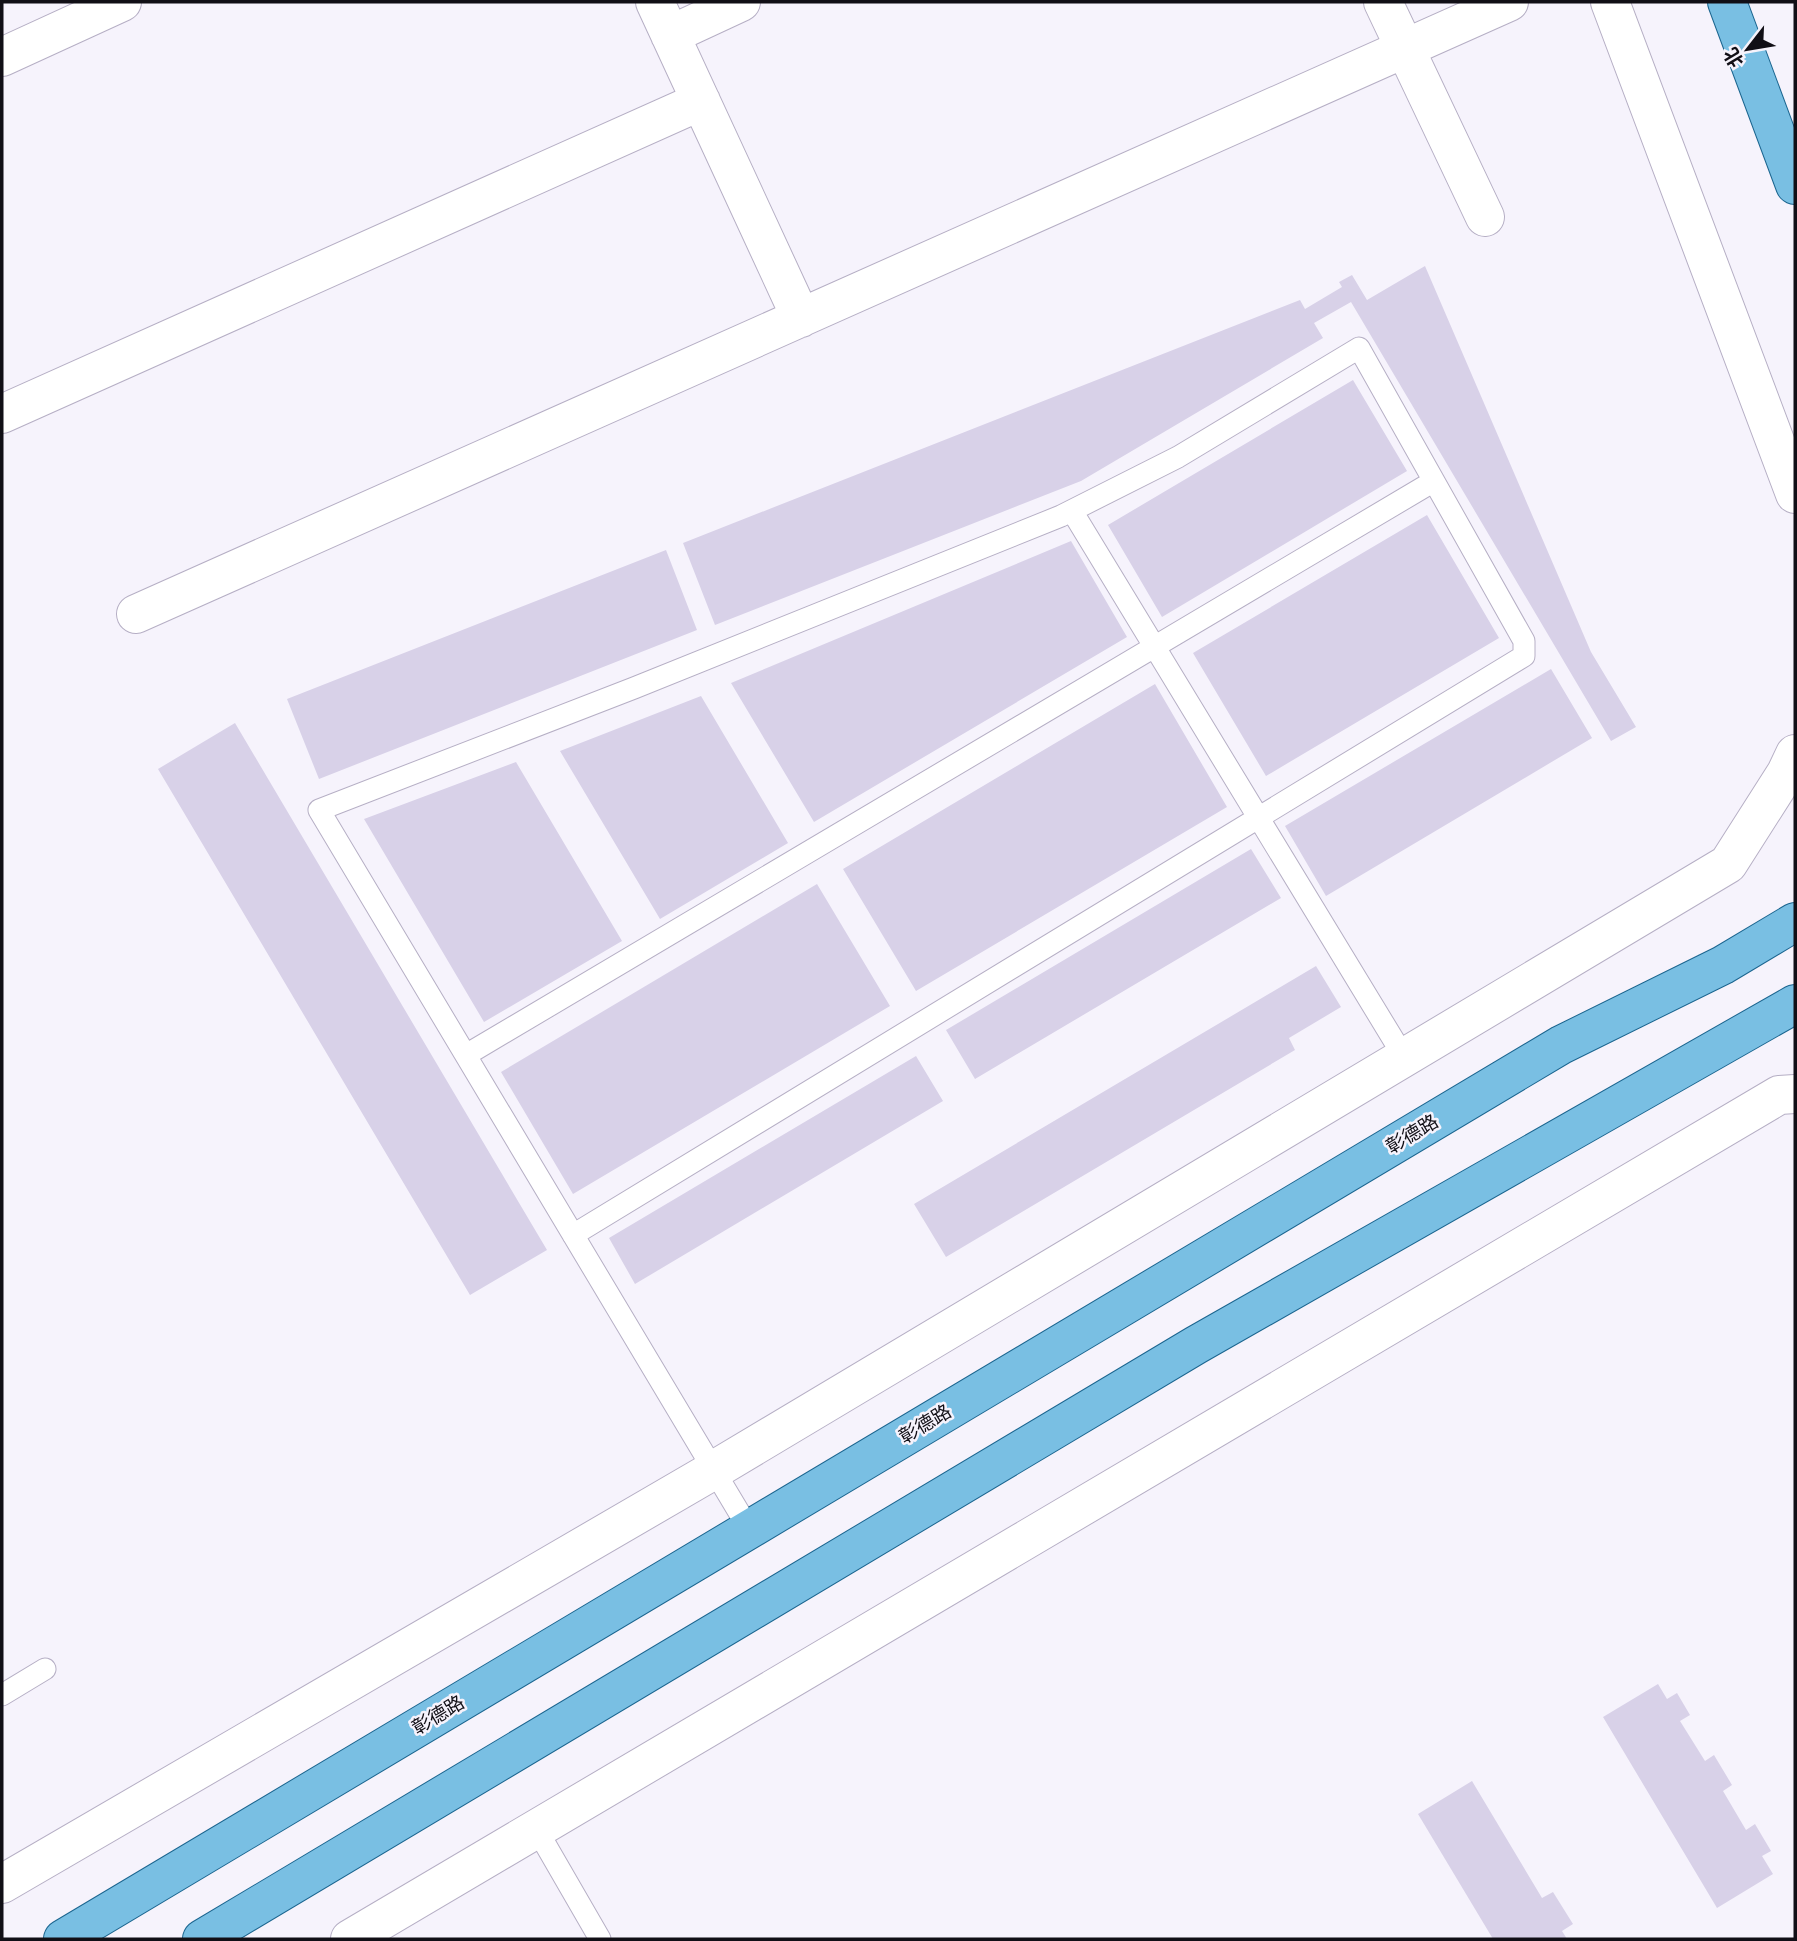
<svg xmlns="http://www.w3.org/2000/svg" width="1797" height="1941" viewBox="0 0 1797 1941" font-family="'Work Sans','Noto Sans SC',sans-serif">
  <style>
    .building { fill: #d8d1e8 }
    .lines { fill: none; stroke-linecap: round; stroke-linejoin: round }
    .service-casing { stroke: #b6afc5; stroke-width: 23 }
    .minor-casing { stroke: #b6afc5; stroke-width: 40 }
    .primary-casing { stroke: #1b658f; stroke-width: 40 }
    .service { stroke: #fff; stroke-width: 21 }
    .minor { stroke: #fff; stroke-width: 38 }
    .primary { stroke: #79bfe3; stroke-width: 38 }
    .labels { text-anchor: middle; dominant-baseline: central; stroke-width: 5; stroke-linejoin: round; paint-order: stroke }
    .street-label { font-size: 19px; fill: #110f16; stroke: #f6f3fc }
  </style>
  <rect width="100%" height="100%" fill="#f6f3fc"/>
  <path class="building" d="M1425,266L1591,652L1636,727L1611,741L1351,302L1314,323L1323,338L1081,481L715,625L683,543L1300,300L1305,309L1342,287L1339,282L1352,275L1367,300Z
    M1353,380L1407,471L1162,617L1108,525Z
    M1427,515L1499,638L1266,776L1193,653Z
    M1071,541L1127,637L814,822L731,683Z
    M666,550L697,630L319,779L287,699Z
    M1551,669L1592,738L1326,896L1285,826Z
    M1155,684L1227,807L916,991L843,869Z
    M701,696L788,843L660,919L560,751Z
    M235,723L547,1250L470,1295L158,769Z
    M516,762L622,941L484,1022L364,819Z
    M1251,849L1281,898L975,1079L946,1030Z
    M817,884L890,1006L573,1194L501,1072Z
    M1316,966L1341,1007L1289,1038L1295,1050L946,1257L914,1204Z
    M916,1056L943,1101L635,1284L609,1238Z
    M1658,1684L1667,1699L1677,1693L1690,1715L1680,1721L1705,1761L1714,1755L1732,1785L1723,1791L1746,1830L1755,1824L1771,1851L1762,1856L1773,1874L1717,1908L1603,1717Z
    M1472,1781L1542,1898L1553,1892L1573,1924L1562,1931L1567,1939H1493L1418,1814Z"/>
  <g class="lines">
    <defs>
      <path id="service" d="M1072,511L1404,1057
        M466,1055L1434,481
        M573,1235L1524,656V641L1359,348L1178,457L1061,516L634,688L319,810L749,1529
        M2,1695L45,1669
        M537,1830L600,1939"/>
      <path id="minor" d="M655,2L801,318
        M1383,2L1485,217
        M1610,2L1795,494
        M670,35L741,2
        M2,57L122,2
        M2,414L701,101
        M136,614L1509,2
        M2,1884L714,1470L1728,864L1786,773L1795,754
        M350,1939L1779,1095L1795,1094"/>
      <path id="primary" d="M1727,2L1795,185
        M63,1939L1561,1045L1723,965L1795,922
        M202,1939L1196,1345L1795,1004"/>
    </defs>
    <use href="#service" class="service-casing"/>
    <use href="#minor" class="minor-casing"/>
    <use href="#primary" class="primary-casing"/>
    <use href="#service" class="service"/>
    <use href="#minor" class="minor"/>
    <use href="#primary" class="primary"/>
  </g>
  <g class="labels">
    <g class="street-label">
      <text transform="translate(1412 1134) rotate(-31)">彰德路</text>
      <text transform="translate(925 1424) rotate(-31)">彰德路</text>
      <text transform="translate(438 1715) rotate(-31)">彰德路</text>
    </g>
  </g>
  <rect width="1797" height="1941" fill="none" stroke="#110f16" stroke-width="7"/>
  <g transform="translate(1748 49) rotate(239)" stroke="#f6f3fc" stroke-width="5" paint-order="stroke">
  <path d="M0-5L12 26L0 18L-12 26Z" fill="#110f16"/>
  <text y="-10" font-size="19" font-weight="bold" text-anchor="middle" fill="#110f16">北</text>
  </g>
</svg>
